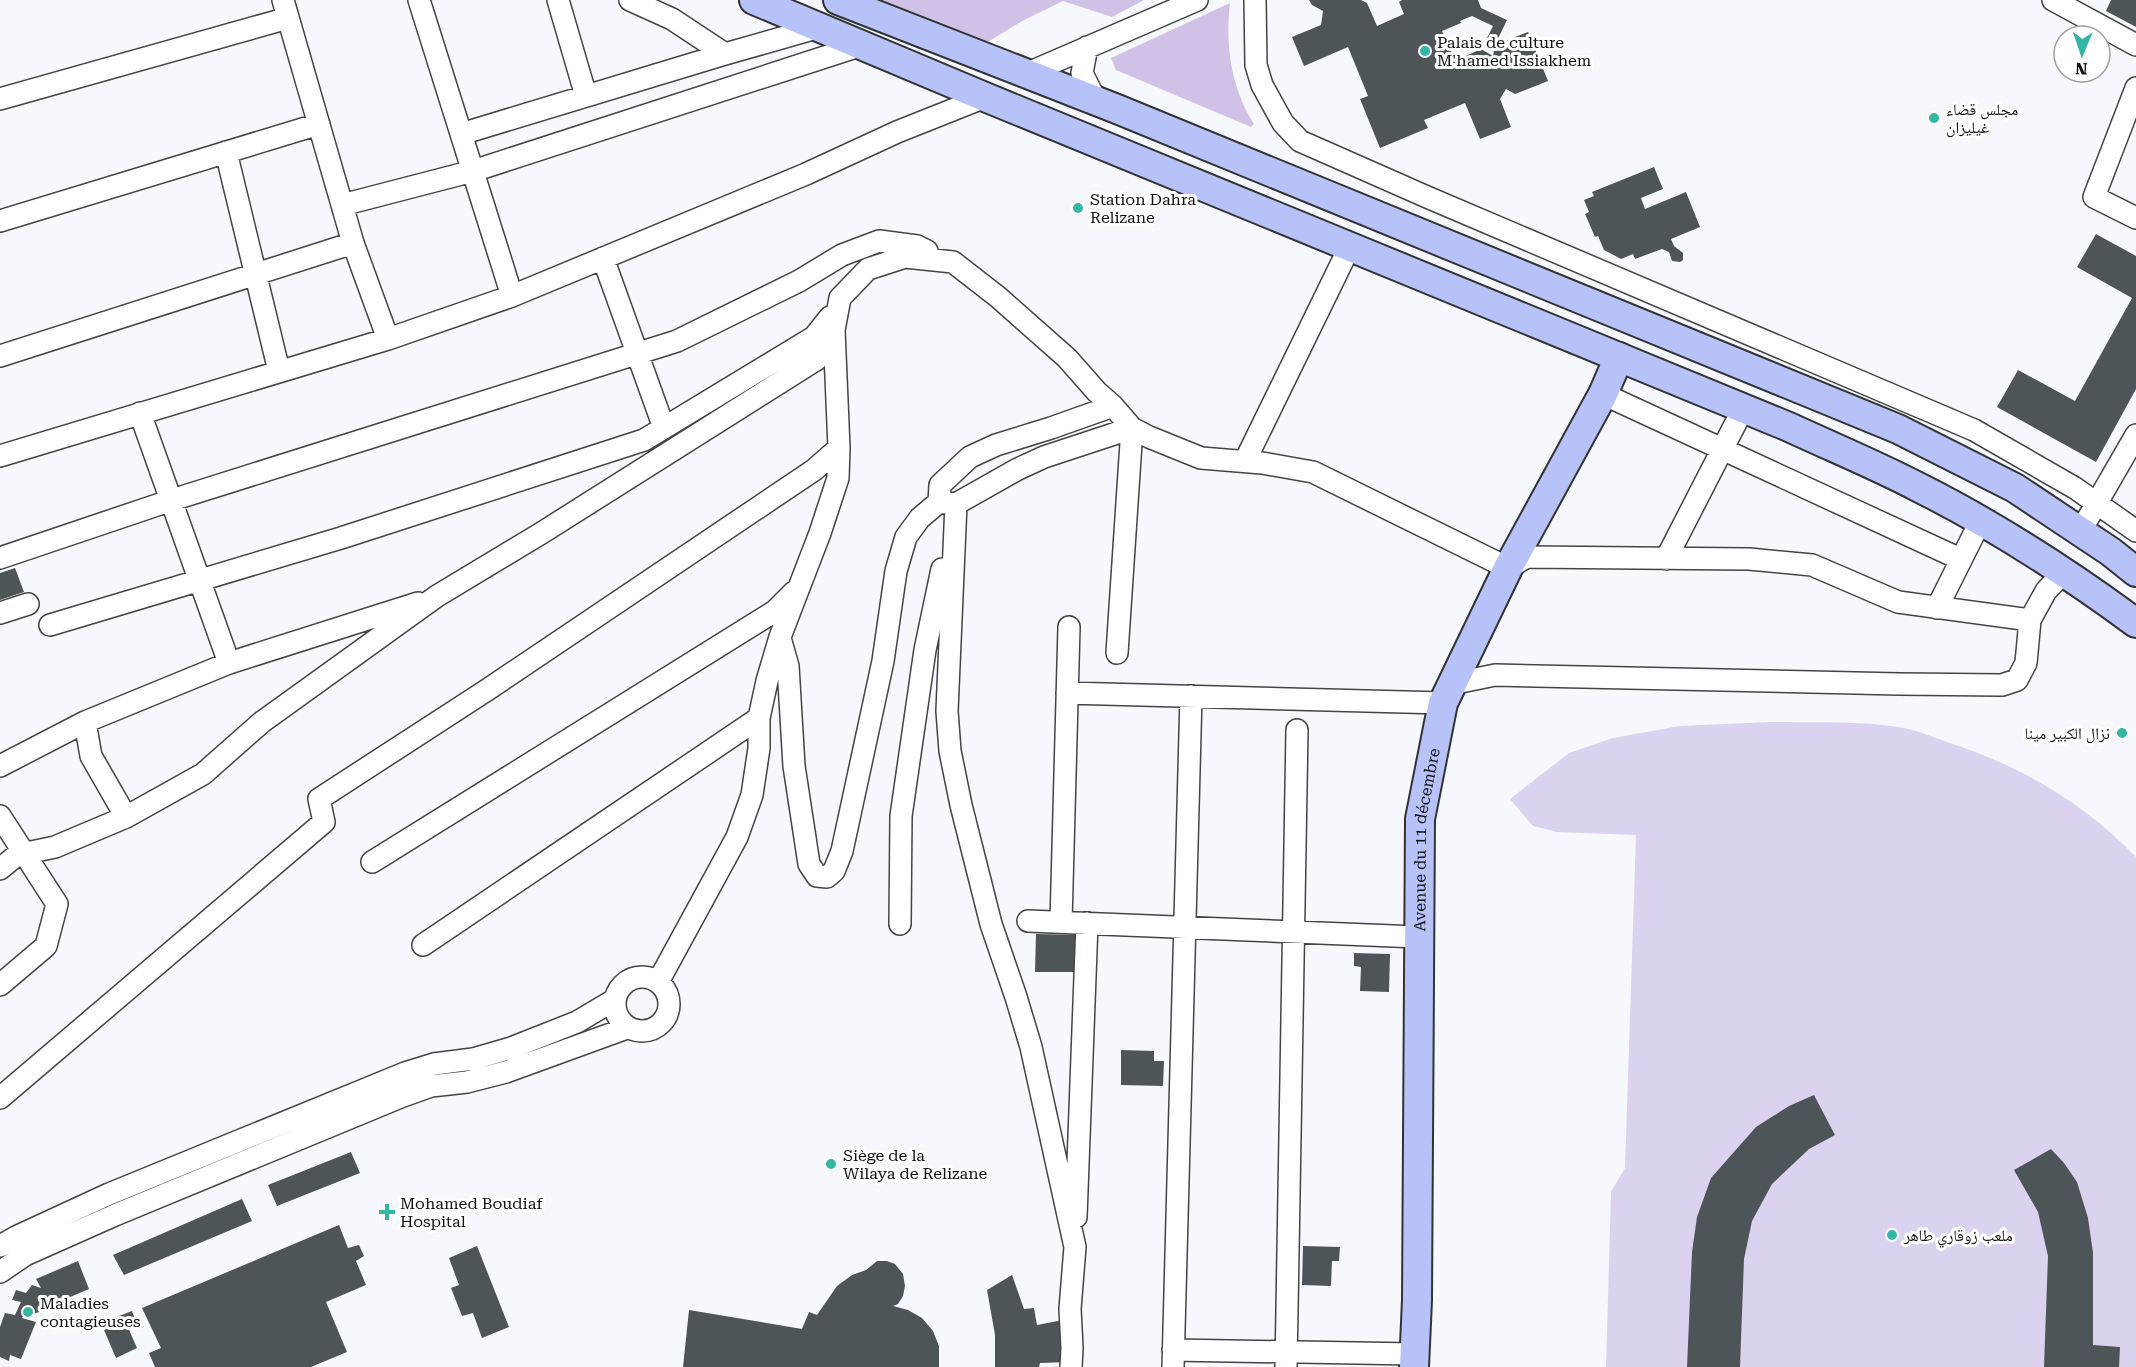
<svg xmlns="http://www.w3.org/2000/svg" width="2136" height="1367" viewBox="0 0 2136 1367" font-family="'Roboto Serif','Noto Naskh Arabic',serif">
  <style>
    .green { fill: #d0c1e7 }
    .pitch { fill: #dad2ef }
    .building { fill: #4e5559; fill-rule: evenodd }
    .lines { fill: none; stroke-linecap: round; stroke-linejoin: round }
    .street-casing { stroke: #444; stroke-width: 24 }
    .secondary-casing { stroke: #333; stroke-width: 32 }
    .street { stroke: #fff; stroke-width: 21 }
    .secondary { stroke: #b7c3f8; stroke-width: 28 }
    .poi-dot { fill: #34b6a5; stroke: #fff; stroke-width: 2 }
    .labels { text-anchor: middle; dominant-baseline: central; stroke-width: 6; stroke-linejoin: round; paint-order: stroke }
    .poi-label { font-size: 16px; fill: #111; stroke: #fff; text-anchor: start }
    .street-label { font-size: 16px; fill: #111; stroke: #fff }
  </style>
  <rect width="100%" height="100%" fill="#f6f8fe"/>
  <path class="green" d="M859,0H1144L1112,17L1063,1L1022,21L978,48Z
    M1230,3C1225,45 1231,88 1254,124L1251,127L1116,70L1111,58Z"/>
  <path class="pitch" d="M1772,722C1815,723 1861,720 1904,728C1919,731 1933,737 1947,742C2019,765 2083,802 2136,857V1367H1606L1611,1192L1625,1168L1636,835L1557,832L1533,826L1510,799L1569,753L1613,738L1680,726Z"/>
  <path class="building" d="M1309,0H1361L1367,3L1377,26L1404,14L1399,2L1402,0H1478L1481,8L1507,20L1495,45L1528,32L1548,81L1515,94L1506,89L1500,99L1511,127L1480,139L1465,103L1424,120L1428,128L1380,148L1360,99L1368,96L1348,47L1304,66L1292,37L1321,25L1323,11L1312,5ZM1472,16L1493,26L1483,46L1493,50L1495,45L1493,56L1481,49L1455,61L1442,31L1461,23L1460,21Z
    M2111,0H2136V27L2106,11Z
    M1654,167L1663,189L1641,198L1645,209L1686,192L1700,227L1671,239L1674,246L1683,253V260L1680,262L1672,261L1669,252L1662,249L1635,259L1633,254L1621,259L1604,250L1598,236L1595,237L1585,214L1589,212L1584,200L1594,196L1592,192Z
    M2096,234L2136,256V389L2096,462L1997,407L2018,370L2075,401L2132,298L2077,267Z
    M15,568L24,592L0,600V573Z
    M1036,934L1078,935L1077,972H1035Z
    M1354,953L1390,954L1389,992L1360,991L1361,967L1354,966Z
    M1121,1050L1154,1051V1061H1164L1163,1086L1121,1085Z
    M1814,1095L1835,1135L1809,1149L1772,1184L1752,1221L1744,1259L1740,1367H1687L1692,1252L1697,1217L1711,1178L1756,1127L1789,1106Z
    M2051,1149L2064,1163L2077,1182L2088,1218L2093,1253V1345L2120,1347L2119,1367H2044L2048,1256L2038,1212L2014,1170Z
    M351,1152L360,1173L277,1206L268,1185Z
    M242,1199L252,1221L124,1275L113,1255Z
    M339,1225L348,1248L359,1245L364,1256L356,1261L366,1285L326,1302L347,1352L311,1367H155L149,1353L161,1348L142,1308Z
    M477,1246L509,1327L482,1338L473,1313L462,1316L451,1288L459,1285L449,1258Z
    M1303,1246L1340,1247L1339,1261H1332L1331,1286L1302,1285Z
    M78,1261L89,1289L49,1306L43,1295L44,1306L42,1311L33,1314L25,1313L22,1318L36,1322L21,1359L10,1355L9,1361L0,1357V1327L5,1313L15,1315L21,1302L12,1300L16,1290L26,1293L32,1285L41,1288L36,1279Z
    M877,1261H887L895,1264L903,1274L905,1286L903,1296L898,1304L893,1306L908,1310L922,1318L933,1331L939,1346V1367H683L689,1310L802,1329L809,1312L817,1315L837,1286L852,1275L866,1270Z
    M1012,1275L1024,1309L1034,1308L1037,1325L1068,1319L1071,1362L1040,1363L1039,1367H995V1335L987,1290Z
    M132,1311L135,1319L126,1323L137,1348L116,1358L101,1323Z"/>
  <g class="lines">
    <defs>
      <path id="street" d="M283,0L353,243L388,339
        M419,0L512,296
        M558,0L586,96
        M630,0L672,19L725,54
        M1255,0L1256,65L1262,85L1283,123L1300,141L1427,197L1974,430L2075,488L2136,531
        M2053,0L2136,45
        M1087,47L1082,73L1094,97L1103,102
        M1026,74L1197,0
        M2136,88L2094,197L2136,218
        M0,99L288,18
        M461,134L725,54L820,27
        M226,152L279,371
        M342,205L473,171L862,45
        M0,221L319,124
        M603,258L664,428
        M0,356L353,243
        M1603,394L1960,559
        M1113,406L1051,428L996,445L970,457L940,485L939,502L956,504L1018,469L1044,457L1132,428L1117,653
        M140,413L229,663
        M0,456L388,339L512,296L806,174L897,132L985,97
        M1245,461L1350,246
        M956,504L947,711L950,751L961,805L991,924L1016,997L1031,1047L1075,1247L1070,1309L1072,1348L1071,1367
        M2080,532L2136,435
        M0,558L172,500L677,341L799,281L842,255L879,241L917,246L927,251
        M1666,559L1743,409
        M1937,608L1980,522
        M0,613L28,604
        M50,625L341,538L644,440L814,337L830,317
        M780,638L788,666L794,766L809,864L817,876L827,877L834,871L842,851L883,661L896,571L906,537L920,518L939,502
        M1451,684L1495,675L1899,684L2002,685L2017,680L2026,663L2030,620L2046,591L2063,573
        M1067,693L1443,703
        M85,722L229,663L418,603
        M0,766L85,722L91,756L126,817
        M0,816L57,904L46,946L0,985
        M372,862L775,611L794,592
        M0,869L17,855L55,847L126,817L203,774L262,722L437,596L540,534L817,359L834,330
        M1028,921L1418,937
        M1061,922L1069,627
        M900,924L901,816L925,650L942,569
        M423,945L759,718
        M615 1004a27 27 0 1 1 54 0a27 27 0 1 1-54 0Z
        M658,982L737,837L752,795L759,748V718L767,681L780,637L820,533L838,478L839,448L834,330L840,298L868,269L905,257L953,262L998,297L1067,358L1097,392L1113,406L1132,428L1149,437L1201,458L1262,463L1313,472L1508,568L1527,557L1749,559L1812,565L1898,602L2030,620
        M0,1098L324,822L319,799L487,690L814,470L839,448
        M1076,1217L1087,923
        M0,1246L16,1237L109,1194L405,1073L434,1064L473,1059L511,1048L577,1022L614,1000
        M0,1272L25,1255L115,1215L403,1096L431,1086L467,1082L506,1072L627,1028
        M1173,1350L1414,1354
        M1173,1367L1191,696
        M1286,1367L1297,730"/>
      <g id="secondary">
        <path d="M754,0L985,97L1789,427C1832,447 1876,465 1918,487C1994,525 2068,573 2136,623"/>
        <path d="M838,0L1117,109L1898,429L2015,488L2111,552L2136,572"/>
        <path id="s1" d="M1414,1367L1417,1300L1420,819L1443,703L1508,568L1603,394L1619,357"/>
      </g>
    </defs>
    <use href="#street" class="street-casing"/>
    <use href="#secondary" class="secondary-casing"/>
    <use href="#street" class="street"/>
    <use href="#secondary" class="secondary"/>
  </g>
  <g class="poi-dot">
    <circle cx="1425" cy="51" r="6"/>
    <circle cx="1934" cy="118" r="6"/>
    <circle cx="1078" cy="208" r="6"/>
    <circle cx="2122" cy="733" r="6"/>
    <circle cx="831" cy="1164" r="6"/>
    <path d="M384 1203h6v6h6v6h-6v6h-6v-6h-6v-6h6z"/>
    <circle cx="1892" cy="1235" r="6"/>
    <circle cx="28" cy="1312" r="6"/>
  </g>
  <g class="labels">
    <g class="poi-label">
      <text x="1437" y="42">Palais de culture<tspan x="1437" dy="18">M'hamed Issiakhem</tspan></text>
      <text x="1946" y="109">مجلس قضاء<tspan x="1946" dy="18">غيليزان</tspan></text>
      <text x="1090" y="199">Station Dahra<tspan x="1090" dy="18">Relizane</tspan></text>
      <text x="2110" y="733" text-anchor="end">نزال الكبير مينا</text>
      <text x="843" y="1155">Siège de la<tspan x="843" dy="18">Wilaya de Relizane</tspan></text>
      <text x="400" y="1203">Mohamed Boudiaf<tspan x="400" dy="18">Hospital</tspan></text>
      <text x="1904" y="1235">ملعب زوقاري طاهر</text>
      <text x="40" y="1303">Maladies<tspan x="40" dy="18">contagieuses</tspan></text>
    </g>
    <g class="street-label">
      <text stroke="none"><textPath href="#s1" startOffset="528">Avenue du 11 décembre</textPath></text>
    </g>
  </g>
  <g transform="translate(2082 54) rotate(182)"><circle r="28" fill="#ffffff" stroke="#a0a0a0" stroke-width="1.5"/>
  <path d="M0-4.5L10 22L0 15L-10 22Z" fill="#34b6a5"/>
  <text y="-9" font-size="16" font-weight="bold" text-anchor="middle" fill="#111111">N</text>
  </g>
</svg>
